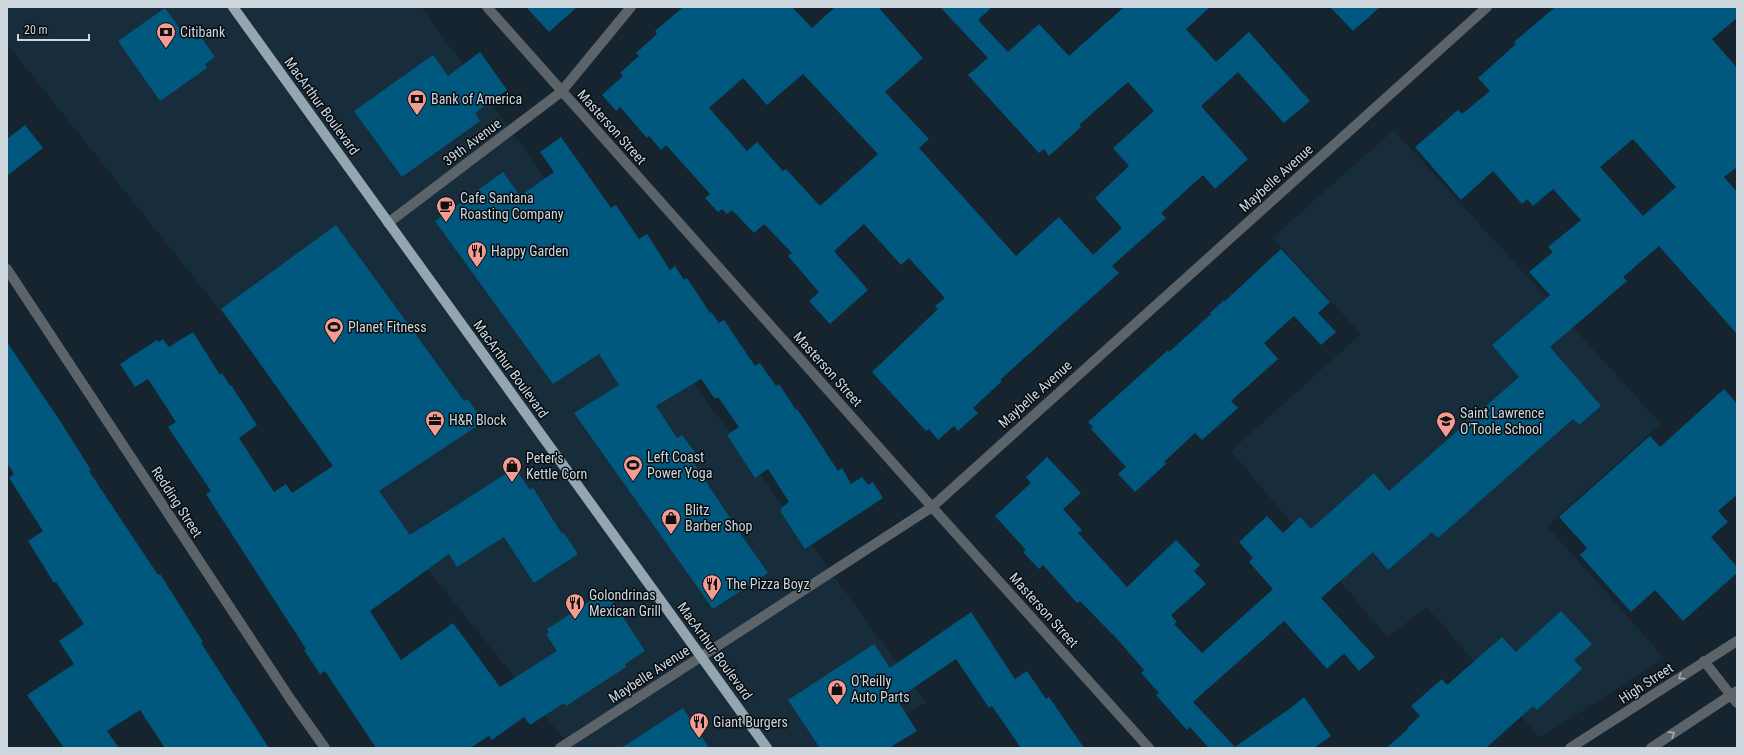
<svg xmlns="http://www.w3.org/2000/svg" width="1744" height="755" viewBox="0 0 1744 755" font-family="'Roboto Condensed',sans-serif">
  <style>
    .built { fill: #182d3b }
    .building { fill: #00587f; fill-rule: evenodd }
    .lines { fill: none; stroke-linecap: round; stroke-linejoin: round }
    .minor { stroke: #5c6469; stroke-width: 10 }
    .major { stroke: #96a6b0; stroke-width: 10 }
    .oneway { stroke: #a5afb4 }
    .labels { text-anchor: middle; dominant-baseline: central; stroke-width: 3; stroke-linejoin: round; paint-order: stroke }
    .poi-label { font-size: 14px; fill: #cdd7dd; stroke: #060c10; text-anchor: start }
    .street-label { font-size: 14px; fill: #cdd7dd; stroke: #060c10 }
  </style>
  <rect width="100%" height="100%" fill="#15242e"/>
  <path class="built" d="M7,7H421L926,703L840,748H571L7,44Z
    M1394,130L1661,424L1547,526L1664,658L1540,738L1427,607L1387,637L1231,451L1361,334L1272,238Z"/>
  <path class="building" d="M526,7H577L549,32Z
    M683,7H792L812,28L835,7H878L923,58L885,92L929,139L919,148L1016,256L1059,217L1093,255L1122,228L1095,198L1129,166L1113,148L1154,111L1128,82L1079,125L1081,127L1049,156L1044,149L1039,153L968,75L988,58L940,7H992L978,20L1008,52L1039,24L1069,56L1124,7H1210L1186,29L1216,62L1249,32L1310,101L1284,123L1238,72L1201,106L1248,159L1215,189L1203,175L1161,213L1166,218L1112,266L1119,273L1000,380L1002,381L973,408L978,413L958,431L954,426L938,440L929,429L926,431L872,372L938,309L935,306L945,298L909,258L901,265L864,224L834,251L868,290L830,324L809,301L819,292L788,256L792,253L764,224L754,233L732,210L727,214L722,209L718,212L705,198L710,194L666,145L661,150L649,136L647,138L620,107L616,111L602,95L623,76L620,73L639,56L636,53L657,34L655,31ZM803,74L878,154L820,206L786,169L783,171L757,142L747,151L709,108L743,78L767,105Z
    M1330,7H1380L1353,31Z
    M1555,7H1737V18L1712,39L1737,68V167L1724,177L1737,192V334L1659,246L1623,277L1627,281L1550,347L1601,406L1579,425L1573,419L1438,538L1432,532L1388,570L1373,552L1321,598L1375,657L1359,671L1344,653L1327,669L1284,621L1193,702L1235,747L1292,707L1304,697L1331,736L1314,748H1209L1190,727L1187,730L1156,695L1159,693L1141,673L1144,670L1118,640L1080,601L1077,603L1043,565L1039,569L1023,552L1026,550L995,516L1031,483L1026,477L1047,457L1081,493L1063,509L1082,530L1078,533L1127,587L1176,540L1200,565L1194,571L1206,584L1171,615L1177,622L1174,624L1202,653L1273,589L1249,562L1253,558L1239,542L1267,516L1283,533L1300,517L1311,529L1374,473L1389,491L1519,377L1492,345L1550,295L1529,272L1553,252L1548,247L1581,220L1553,189L1533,206L1527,199L1522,204L1493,171L1461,200L1415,147L1458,110L1462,114L1490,91L1478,78L1516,44L1514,42ZM1633,139L1676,187L1643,216L1600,167Z
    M165,8L184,35L190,30L197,40L201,37L215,57L205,64L207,68L160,101L118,41Z
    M480,52L507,90L475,113L480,121L402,177L354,111L433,55L448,76Z
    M25,125L43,148L7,176V139Z
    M561,137L611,208L616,205L639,239L647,234L670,270L675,266L684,280L687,278L710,313L711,312L719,323L724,320L755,366L760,363L776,386L779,384L796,410L797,409L804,419L838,471L842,468L851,484L862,477L868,485L873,482L883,498L805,549L780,511L782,510L781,508L789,502L768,469L755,478L727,435L739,427L718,397L715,399L701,379L656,406L677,438L682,435L699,458L693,462L740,533L768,573L713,609L574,413L619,385L599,354L553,384L435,221L503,172L520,196L554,172L540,152Z
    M336,225L464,401L468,399L483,422L379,491L410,535L515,468L530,490L533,488L562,534L564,533L578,554L534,583L504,537L457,567L449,554L370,611L401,660L453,623L500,687L557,651L546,634L549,633L547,629L603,593L605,596L608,594L645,651L625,664L626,667L566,706L564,703L530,725L524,717L492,740L489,736L470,748H376L325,671L320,674L304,650L306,649L206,494L211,491L168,427L176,422L148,379L135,387L120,364L157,340L159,342L163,339L169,347L193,332L220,375L222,373L230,386L231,385L257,425L239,438L274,492L286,484L292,493L333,466L221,309Z
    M1281,249L1330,302L1318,313L1336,332L1321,345L1294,316L1264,343L1278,359L1231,401L1238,408L1202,440L1195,433L1164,462L1166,464L1135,492L1118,474L1126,467L1091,429L1093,427L1088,422L1168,350L1169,352L1211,314L1210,313L1224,300L1225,301Z
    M7,342L64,427L91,470L89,471L158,575L160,574L203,642L201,643L269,748H165L140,710L107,731L119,748H64L27,695L74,664L59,641L84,624L56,582L54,583L28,541L43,531L9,478L14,474L7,463Z
    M1724,389L1737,404V495L1718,511L1728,522L1711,537L1737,567V573L1683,621L1655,590L1631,612L1580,555L1587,548L1559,517L1650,436L1660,447Z
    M1561,611L1592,644L1574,660L1582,669L1537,710L1533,706L1486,748H1386L1408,729L1407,728L1420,716L1411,706L1442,679L1447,685L1502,637L1516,652Z
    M971,612L1015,679L1027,671L1046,699L1049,697L1084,748H1021L992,706L989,708L956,659L906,693L909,697L899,703L917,731L889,748H820L788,700L874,644L890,668Z
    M683,708L709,748H621Z"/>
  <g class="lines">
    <path class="minor" d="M487,7L932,507L1149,748
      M388,223L561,92L631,7
      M7,269L291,700L325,748
      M1704,661L1737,703
      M560,748L932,507L1487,7
      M1570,748L1737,641
      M1651,748L1737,691"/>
    <path class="major" d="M233,7L767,748"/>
  </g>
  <defs><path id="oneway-chevron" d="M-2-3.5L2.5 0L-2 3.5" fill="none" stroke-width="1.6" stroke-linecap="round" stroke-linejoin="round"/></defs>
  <g class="oneway">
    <use href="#oneway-chevron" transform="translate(1681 677) rotate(146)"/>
    <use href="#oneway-chevron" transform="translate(1672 734) rotate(-33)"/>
  </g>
  <defs>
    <symbol id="bank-pin" viewBox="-11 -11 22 30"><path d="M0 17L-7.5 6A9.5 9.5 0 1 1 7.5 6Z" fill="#f59c92" stroke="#060c10"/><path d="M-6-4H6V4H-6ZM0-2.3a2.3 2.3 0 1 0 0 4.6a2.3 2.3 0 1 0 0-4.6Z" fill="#111"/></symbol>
    <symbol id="cafe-pin" viewBox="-11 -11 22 30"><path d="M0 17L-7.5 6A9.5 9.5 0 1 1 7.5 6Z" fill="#f59c92" stroke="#060c10"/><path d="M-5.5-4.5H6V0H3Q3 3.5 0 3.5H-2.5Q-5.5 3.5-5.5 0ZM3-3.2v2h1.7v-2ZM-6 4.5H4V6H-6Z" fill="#111"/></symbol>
    <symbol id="restaurant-pin" viewBox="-11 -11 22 30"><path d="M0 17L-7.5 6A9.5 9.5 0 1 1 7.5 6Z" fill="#f59c92" stroke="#060c10"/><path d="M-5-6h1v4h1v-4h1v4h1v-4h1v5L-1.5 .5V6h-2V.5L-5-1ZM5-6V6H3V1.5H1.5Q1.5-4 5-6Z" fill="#111"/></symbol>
    <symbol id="stadium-pin" viewBox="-11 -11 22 30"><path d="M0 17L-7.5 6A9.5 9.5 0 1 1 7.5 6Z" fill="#f59c92" stroke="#060c10"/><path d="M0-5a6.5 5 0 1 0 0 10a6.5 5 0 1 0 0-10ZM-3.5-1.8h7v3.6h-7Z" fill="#111"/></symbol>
    <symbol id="office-pin" viewBox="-11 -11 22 30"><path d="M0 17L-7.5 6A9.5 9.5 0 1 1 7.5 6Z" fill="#f59c92" stroke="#060c10"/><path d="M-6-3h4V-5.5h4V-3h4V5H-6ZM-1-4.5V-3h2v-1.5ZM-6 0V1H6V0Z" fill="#111"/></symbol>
    <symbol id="school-pin" viewBox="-11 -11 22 30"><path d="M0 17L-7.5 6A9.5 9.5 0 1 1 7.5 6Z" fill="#f59c92" stroke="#060c10"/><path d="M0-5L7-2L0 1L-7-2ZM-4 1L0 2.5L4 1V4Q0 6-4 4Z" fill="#111"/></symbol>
    <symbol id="shop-pin" viewBox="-11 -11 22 30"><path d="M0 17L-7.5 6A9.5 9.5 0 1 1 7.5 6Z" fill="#f59c92" stroke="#060c10"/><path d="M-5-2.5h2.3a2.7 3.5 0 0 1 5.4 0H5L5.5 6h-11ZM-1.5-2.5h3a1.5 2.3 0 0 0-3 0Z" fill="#111"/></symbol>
  </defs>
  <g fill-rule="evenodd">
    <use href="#bank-pin" x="155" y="21" width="22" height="30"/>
    <use href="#bank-pin" x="406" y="88" width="22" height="30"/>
    <use href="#cafe-pin" x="435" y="195" width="22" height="30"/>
    <use href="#restaurant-pin" x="466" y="240" width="22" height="30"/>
    <use href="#stadium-pin" x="323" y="316" width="22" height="30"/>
    <use href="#office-pin" x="424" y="409" width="22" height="30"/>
    <use href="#school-pin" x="1435" y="410" width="22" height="30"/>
    <use href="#stadium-pin" x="622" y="454" width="22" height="30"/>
    <use href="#shop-pin" x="501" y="455" width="22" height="30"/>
    <use href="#shop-pin" x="660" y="507" width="22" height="30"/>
    <use href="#restaurant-pin" x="701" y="573" width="22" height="30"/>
    <use href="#restaurant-pin" x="564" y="592" width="22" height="30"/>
    <use href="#shop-pin" x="826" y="678" width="22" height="30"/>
    <use href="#restaurant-pin" x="688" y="711" width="22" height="30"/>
  </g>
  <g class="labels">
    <g class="poi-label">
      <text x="180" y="32">Citibank</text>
      <text x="431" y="99">Bank of America</text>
      <text x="460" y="198">Cafe Santana<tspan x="460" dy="16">Roasting Company</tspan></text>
      <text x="491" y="251">Happy Garden</text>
      <text x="348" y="327">Planet Fitness</text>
      <text x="1460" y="413">Saint Lawrence<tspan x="1460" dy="16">O'Toole School</tspan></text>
      <text x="449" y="420">H&amp;R Block</text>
      <text x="647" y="457">Left Coast<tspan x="647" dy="16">Power Yoga</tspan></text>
      <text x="526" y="458">Peter's<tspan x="526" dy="16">Kettle Corn</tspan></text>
      <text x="685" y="510">Blitz<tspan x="685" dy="16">Barber Shop</tspan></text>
      <text x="726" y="584">The Pizza Boyz</text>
      <text x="589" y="595">Golondrinas<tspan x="589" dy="16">Mexican Grill</tspan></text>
      <text x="851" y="681">O'Reilly<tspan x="851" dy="16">Auto Parts</tspan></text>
      <text x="713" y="722">Giant Burgers</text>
    </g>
    <g class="street-label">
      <text transform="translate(322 106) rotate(54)">MacArthur Boulevard</text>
      <text transform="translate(612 127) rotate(48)">Masterson Street</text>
      <text transform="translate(472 142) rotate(-37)">39th Avenue</text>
      <text transform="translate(1276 178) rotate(-42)">Maybelle Avenue</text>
      <text transform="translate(511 369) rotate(54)">MacArthur Boulevard</text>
      <text transform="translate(828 369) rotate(48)">Masterson Street</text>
      <text transform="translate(1035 394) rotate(-42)">Maybelle Avenue</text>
      <text transform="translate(177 502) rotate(57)">Redding Street</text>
      <text transform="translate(1044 610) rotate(48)">Masterson Street</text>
      <text transform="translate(715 651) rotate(54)">MacArthur Boulevard</text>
      <text transform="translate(649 674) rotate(-33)">Maybelle Avenue</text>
      <text transform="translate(1646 683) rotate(-33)">High Street</text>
    </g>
  </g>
  <rect width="1744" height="755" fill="none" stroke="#cdd7dd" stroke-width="16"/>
  <path d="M18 34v6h71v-6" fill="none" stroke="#cdd7dd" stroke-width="2"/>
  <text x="24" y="34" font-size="12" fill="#cdd7dd" stroke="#060c10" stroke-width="3" paint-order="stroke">20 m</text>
</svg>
